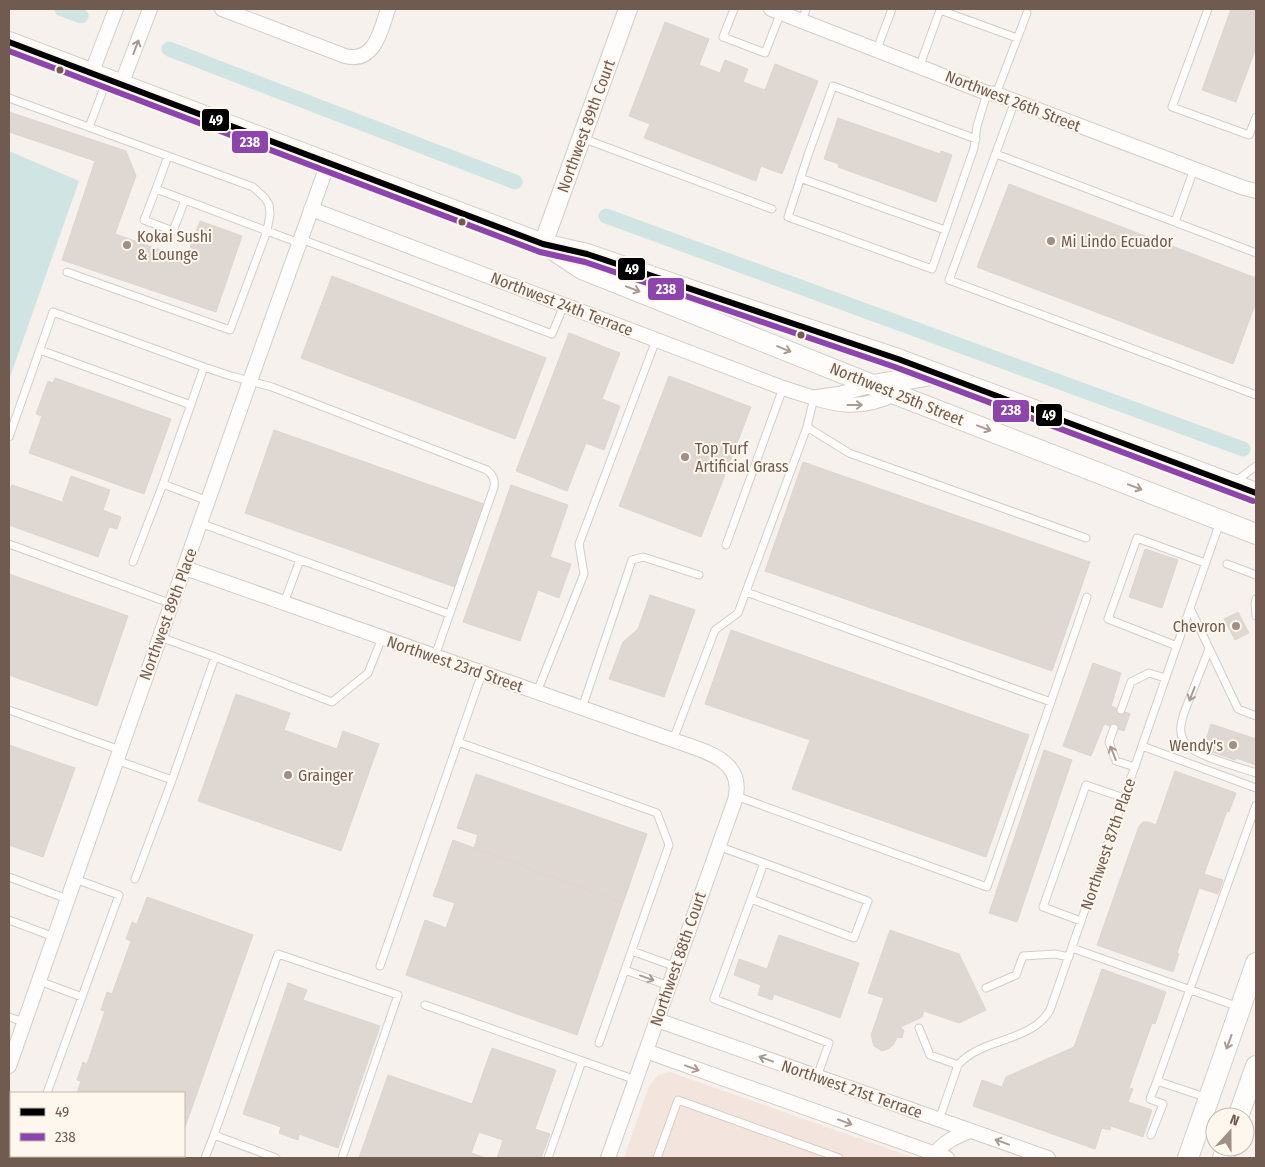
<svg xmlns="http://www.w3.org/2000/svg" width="1265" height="1167" viewBox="0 0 1265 1167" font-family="'Fira Sans Condensed',sans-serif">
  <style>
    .commercial { fill: #f3e4de }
    .water { fill: #d0e4e4 }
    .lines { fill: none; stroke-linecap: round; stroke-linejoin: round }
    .canal { stroke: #d0e4e4; stroke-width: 15 }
    .building { fill: #dfd7d2; stroke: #ded5cf }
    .service-casing { stroke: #d3cdc7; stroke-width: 9 }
    .minor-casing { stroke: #d3cdc7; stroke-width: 16 }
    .tertiary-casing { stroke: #d3cdc7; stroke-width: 20 }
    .secondary-casing { stroke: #d5cec8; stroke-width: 22 }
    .service { stroke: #fefdfc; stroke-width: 7 }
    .minor { stroke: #fefdfc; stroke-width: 14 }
    .tertiary { stroke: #fefdfc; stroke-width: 18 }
    .secondary { stroke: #fefdfc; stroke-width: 20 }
    .bus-1-casing { stroke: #fdf7ee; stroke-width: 10 }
    .bus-2-casing { stroke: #fdf7ee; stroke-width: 10 }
    .bus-1 { stroke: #000; stroke-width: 6 }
    .bus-2 { stroke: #8e44ad; stroke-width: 6 }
    .oneway { stroke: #a99b94 }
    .bus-dot { fill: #715a4f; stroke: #fdf7ee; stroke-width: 2 }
    .poi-dot { fill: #a08f86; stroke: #fdf7ee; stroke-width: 2 }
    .labels { text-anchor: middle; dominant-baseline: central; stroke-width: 4; stroke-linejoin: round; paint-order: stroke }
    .street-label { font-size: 16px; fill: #715a4f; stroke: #fdf7ee }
    .poi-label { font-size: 16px; fill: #715a4f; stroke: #fdf7ee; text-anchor: start }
    .line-badge { stroke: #fdf7ee; stroke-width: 2 }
    .badge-label { font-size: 14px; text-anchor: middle; font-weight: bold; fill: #fff }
  </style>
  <rect width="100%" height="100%" fill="#f6f1ec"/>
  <path class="commercial" d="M670,1072L915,1158H624L649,1086L658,1075Z"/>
  <path class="water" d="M9,151L79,181L9,380Z"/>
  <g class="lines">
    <path class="canal" d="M62,9L81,16
      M169,49L515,182
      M606,216L1243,449"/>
  </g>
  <path class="building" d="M1231,9H1256V48L1236,102L1202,90Z
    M665,22L709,39L699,65L720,73L725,60L748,69L743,82L765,90L775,64L818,81L782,174L761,166L756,181L644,138L650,124L629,116Z
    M9,112L126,151L136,176L115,234L186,259L200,221L242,236L216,312L62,260L95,161L9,132Z
    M838,118L940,154L941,151L952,155L936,202L838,167L839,164L824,159Z
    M1009,184L1256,278V302L1233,364L977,267Z
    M332,276L546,358L515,439L301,358Z
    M569,333L620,353L602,399L620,406L604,450L586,443L567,491L516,471Z
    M669,376L751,407L701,537L619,506Z
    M55,378L171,419L144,494L29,453L42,416L36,414L48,381L53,383Z
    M274,430L484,504L455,587L245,513Z
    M803,462L1090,562L1052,671L765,571Z
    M71,476L110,490L103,510L121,517L117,529L109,527L98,557L9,525V493L12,485L62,502Z
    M511,485L568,505L550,557L571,564L559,598L538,590L520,641L463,622Z
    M1145,549L1178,560L1162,608L1129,597Z
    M9,574L128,616L97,706L9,675Z
    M650,595L695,610L664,697L609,679L623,642L638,629Z
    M1238,612L1249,633L1235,640L1224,619Z
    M731,630L1029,735L986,857L792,789L810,740L705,704Z
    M1093,663L1121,673L1111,706L1130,714L1124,731L1104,724L1091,756L1063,746Z
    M236,694L290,713L284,730L337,749L343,731L379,744L341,851L198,801Z
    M1211,724L1256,739V765L1236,758L1235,760L1203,749Z
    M9,745L75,768L43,857L9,845Z
    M1044,750L1072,760L1017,922L989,913Z
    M1175,771L1236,793L1229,812L1227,811L1204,874L1223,880L1218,894L1199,888L1177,953L1179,954L1173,972L1097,945L1139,826L1143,822H1148L1156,825Z
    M476,774L647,834L623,903L474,848L478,835L457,828Z
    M453,840L623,903L577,1035L406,975L425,920L446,928L455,903L433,896Z
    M147,897L253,935L184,1130V1093H77L81,1081L77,1080L83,1062L87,1064L105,1011L101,1010L107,992L112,994L131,941L126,939L132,922L137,924Z
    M890,930L959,954L986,1010L959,1023L924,1011L922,1017L901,1027V1029L904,1030L902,1038L897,1037L894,1044L890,1048L882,1051L874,1046L871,1035L884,998L868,993Z
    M779,935L859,963L840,1018L774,994L772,1000L758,995L761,985L734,975L739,959L767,969Z
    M1102,969L1166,992L1155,1024L1152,1023L1129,1088L1133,1089L1128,1102L1152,1110L1143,1137L1111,1126L1110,1130L1102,1128L1095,1149L973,1106L982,1080L1002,1087L1006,1077L1074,1047Z
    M288,983L307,990L303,1000L380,1026L338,1148L299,1134L298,1140L279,1133L281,1127L243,1114Z
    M492,1048L556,1070L535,1129L550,1134L541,1158H497L503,1140L479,1132L471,1153L486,1158H359L388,1075L472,1104Z"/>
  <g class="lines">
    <defs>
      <path id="service" d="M734,9L723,37L765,53L781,12
        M1208,9L1172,107L1249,135L1256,117
        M802,21L806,9
        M877,49L892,9
        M920,65L940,10L1017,38
        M996,94L1027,13
        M9,98L168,156
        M1015,101L949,280L1256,395
        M89,127L107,80
        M582,138L772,209
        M976,139L833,86L808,155L788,217L932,269L974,148L977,126L987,93
        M996,154L1256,253
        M800,178L945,230
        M156,189L144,220L173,231L185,200
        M1175,222L1194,169
        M301,239L552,334L564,305
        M67,272L230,330L267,231L270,214L269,205L265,198L253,187L168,156L156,189L299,243
        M40,350L191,405
        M204,367L231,376L272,387L487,470C493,475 495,479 494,487L435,656
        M807,427L849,453L1086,538
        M9,437L53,312L204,367L163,484
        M1236,481L1256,466
        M200,523L449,614
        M9,544L172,604
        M726,545L783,388
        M133,562L163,484L208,501
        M1227,564L1256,575
        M746,592L1051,702
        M1256,599L1255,604L1256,616
        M284,603L300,560
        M1190,608L1238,709L1256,716
        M160,637L215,657
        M1177,646L1108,619L1137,538L1205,563
        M1209,649L1184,713C1181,723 1178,733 1185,743C1194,756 1240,767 1256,773
        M537,692L584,574L579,544L656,340
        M582,708L632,560L643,557L699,575
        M9,710L120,750
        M1121,710L1131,682L1149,673L1165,678
        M1114,728L1109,742L1116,761L1135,767
        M673,740L715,630L738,613L807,427L814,398
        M458,742L482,673
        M1142,746L1256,788
        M116,760L172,780L135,879
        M172,780L215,657L332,702L368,673L382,638
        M736,796L987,887L1087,597
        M718,846L868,901L854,938L751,899L714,999L829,1043L817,1077
        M9,877L67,899
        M751,899L764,863
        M9,920L54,937
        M1081,921L1043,907L1086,785L1124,798
        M1072,948L1239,1007
        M632,951L676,967
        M380,966L458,742L657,813L669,845L599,1043
        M625,970L669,986
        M39,981L82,997
        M986,988L1016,975L1023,956L1055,954L1069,957
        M425,1005L636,1080
        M9,1017L24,1022
        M919,1028L930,1055L958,1065
        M47,1093L119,895L75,879
        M1208,1098L1157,1081L1256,805
        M939,1120L958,1065C982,1037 1031,1043 1050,1010L1220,522
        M1151,1135L1163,1104L1150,1099L1157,1081
        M205,1158L214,1135
        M276,1158L214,1135L278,954L398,995L342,1158
        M548,1158L582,1061
        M657,1158L678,1100L839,1158"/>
      <path id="minor" d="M222,9L345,56C375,64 381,29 388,9
        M771,9L987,93L996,94L1244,188L1256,191
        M91,74L116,9
        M121,85L150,9
        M311,209L783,388C825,401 852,415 895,394
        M817,397L839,394L873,385
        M185,568L673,740C703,751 746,759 735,800L608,1158
        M657,1020L1048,1158
        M646,1051L947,1158
        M9,1066L250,381L328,163
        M9,1125L11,1126
        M935,1154C945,1141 955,1137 970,1131
        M96,1156L103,1158"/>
      <path id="tertiary" d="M543,244L628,9"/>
      <path id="secondary" d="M9,42L543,244L587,254L702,294L898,359L1256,493
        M555,251L582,269L895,394L1256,534
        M873,385L937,374
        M1238,1117L1256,1066
        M1188,1158L1256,963
        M1223,1158L1227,1147"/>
    </defs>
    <use href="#service" class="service-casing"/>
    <use href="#minor" class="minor-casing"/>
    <use href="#tertiary" class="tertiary-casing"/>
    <use href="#secondary" class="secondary-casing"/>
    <use href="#service" class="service"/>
    <use href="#minor" class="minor"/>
    <use href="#tertiary" class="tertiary"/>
    <use href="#secondary" class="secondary"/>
    <defs>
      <path id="bus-1" d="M9,42L543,244L587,254L898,359L1256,493"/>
      <path id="bus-2" d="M9,51L540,252L585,262L895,367L1253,501"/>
    </defs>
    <use href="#bus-1" class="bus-1-casing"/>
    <use href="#bus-2" class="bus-2-casing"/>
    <use href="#bus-1" class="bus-1"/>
    <use href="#bus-2" class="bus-2"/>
  </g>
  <defs><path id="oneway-shaft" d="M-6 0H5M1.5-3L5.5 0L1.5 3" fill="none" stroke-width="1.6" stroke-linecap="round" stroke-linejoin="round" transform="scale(1.25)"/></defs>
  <g class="oneway">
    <use href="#oneway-shaft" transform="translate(136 47) rotate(-69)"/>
    <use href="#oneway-shaft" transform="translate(633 289) rotate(21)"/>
    <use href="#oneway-shaft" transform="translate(784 349) rotate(22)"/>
    <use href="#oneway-shaft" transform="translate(855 405)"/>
    <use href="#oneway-shaft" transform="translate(984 428) rotate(21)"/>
    <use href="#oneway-shaft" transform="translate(1135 487) rotate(21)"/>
    <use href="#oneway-shaft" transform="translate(1192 694) rotate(111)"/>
    <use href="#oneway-shaft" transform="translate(1113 753) rotate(-112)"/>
    <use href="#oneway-shaft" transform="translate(647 978) rotate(20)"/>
    <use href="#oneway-shaft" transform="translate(1229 1042) rotate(110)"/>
    <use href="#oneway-shaft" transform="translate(766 1059) rotate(-160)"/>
    <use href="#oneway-shaft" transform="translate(692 1068) rotate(20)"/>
    <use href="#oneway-shaft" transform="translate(845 1122) rotate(20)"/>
    <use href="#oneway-shaft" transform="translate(1002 1142) rotate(-160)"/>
  </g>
  <g class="bus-dot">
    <circle cx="60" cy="70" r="4.5"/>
    <circle cx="462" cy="222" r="4.5"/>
    <circle cx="801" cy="335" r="4.5"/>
  </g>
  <g class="poi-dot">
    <circle cx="1051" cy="241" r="5"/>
    <circle cx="127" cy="245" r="5"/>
    <circle cx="685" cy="457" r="5"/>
    <circle cx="1236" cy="626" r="5"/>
    <circle cx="1233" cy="745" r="5"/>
    <circle cx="288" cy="775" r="5"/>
  </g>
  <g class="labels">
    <g class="street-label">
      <text transform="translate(1013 101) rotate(21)">Northwest 26th Street</text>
      <text transform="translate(586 126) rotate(-70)">Northwest 89th Court</text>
      <text transform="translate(562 304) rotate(21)">Northwest 24th Terrace</text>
      <text transform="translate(897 394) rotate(22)">Northwest 25th Street</text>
      <text transform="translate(168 614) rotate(-70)">Northwest 89th Place</text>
      <text transform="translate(455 664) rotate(19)">Northwest 23rd Street</text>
      <text transform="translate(1108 844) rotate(-71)">Northwest 87th Place</text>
      <text transform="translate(678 959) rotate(-71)">Northwest 88th Court</text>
      <text transform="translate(852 1089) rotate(19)">Northwest 21st Terrace</text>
    </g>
    <g class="poi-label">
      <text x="137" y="236">Kokai Sushi<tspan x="137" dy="18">&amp; Lounge</tspan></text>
      <text x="1061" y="241">Mi Lindo Ecuador</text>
      <text x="695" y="448">Top Turf<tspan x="695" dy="18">Artificial Grass</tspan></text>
      <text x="1226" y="626" text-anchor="end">Chevron</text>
      <text x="1223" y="745" text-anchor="end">Wendy's</text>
      <text x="298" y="775">Grainger</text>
    </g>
  </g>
  <g class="line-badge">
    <rect x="201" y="108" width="29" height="24" rx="5" fill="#000"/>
    <rect x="231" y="130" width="38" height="24" rx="5" fill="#8e44ad"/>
    <rect x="617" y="257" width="29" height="24" rx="5" fill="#000"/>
    <rect x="647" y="277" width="38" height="24" rx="5" fill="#8e44ad"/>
    <rect x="992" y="399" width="38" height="24" rx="5" fill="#8e44ad"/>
    <rect x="1035" y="403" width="28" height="24" rx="5" fill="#000"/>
  </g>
  <g class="badge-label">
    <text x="216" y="125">49</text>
    <text x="250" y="147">238</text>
    <text x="632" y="274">49</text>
    <text x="666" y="294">238</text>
    <text x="1011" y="415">238</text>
    <text x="1049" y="420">49</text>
  </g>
  <rect width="1265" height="1167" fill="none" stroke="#715a4f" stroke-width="20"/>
  <rect x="10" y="1092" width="175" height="65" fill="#fdf7ee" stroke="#c5b8ae"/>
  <rect x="20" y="1108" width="25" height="8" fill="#000000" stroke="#c5b8ae"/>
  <text x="55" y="1117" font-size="15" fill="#715a4f">49</text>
  <rect x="20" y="1133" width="25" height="8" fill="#8e44ad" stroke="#c5b8ae"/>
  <text x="55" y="1142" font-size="15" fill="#715a4f">238</text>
  <g transform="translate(1230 1132) rotate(21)"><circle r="24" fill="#fdf7ee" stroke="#c5b8ae"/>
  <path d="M0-4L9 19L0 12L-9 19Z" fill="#a08f86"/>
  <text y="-8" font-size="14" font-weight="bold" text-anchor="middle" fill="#715a4f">N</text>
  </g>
</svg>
